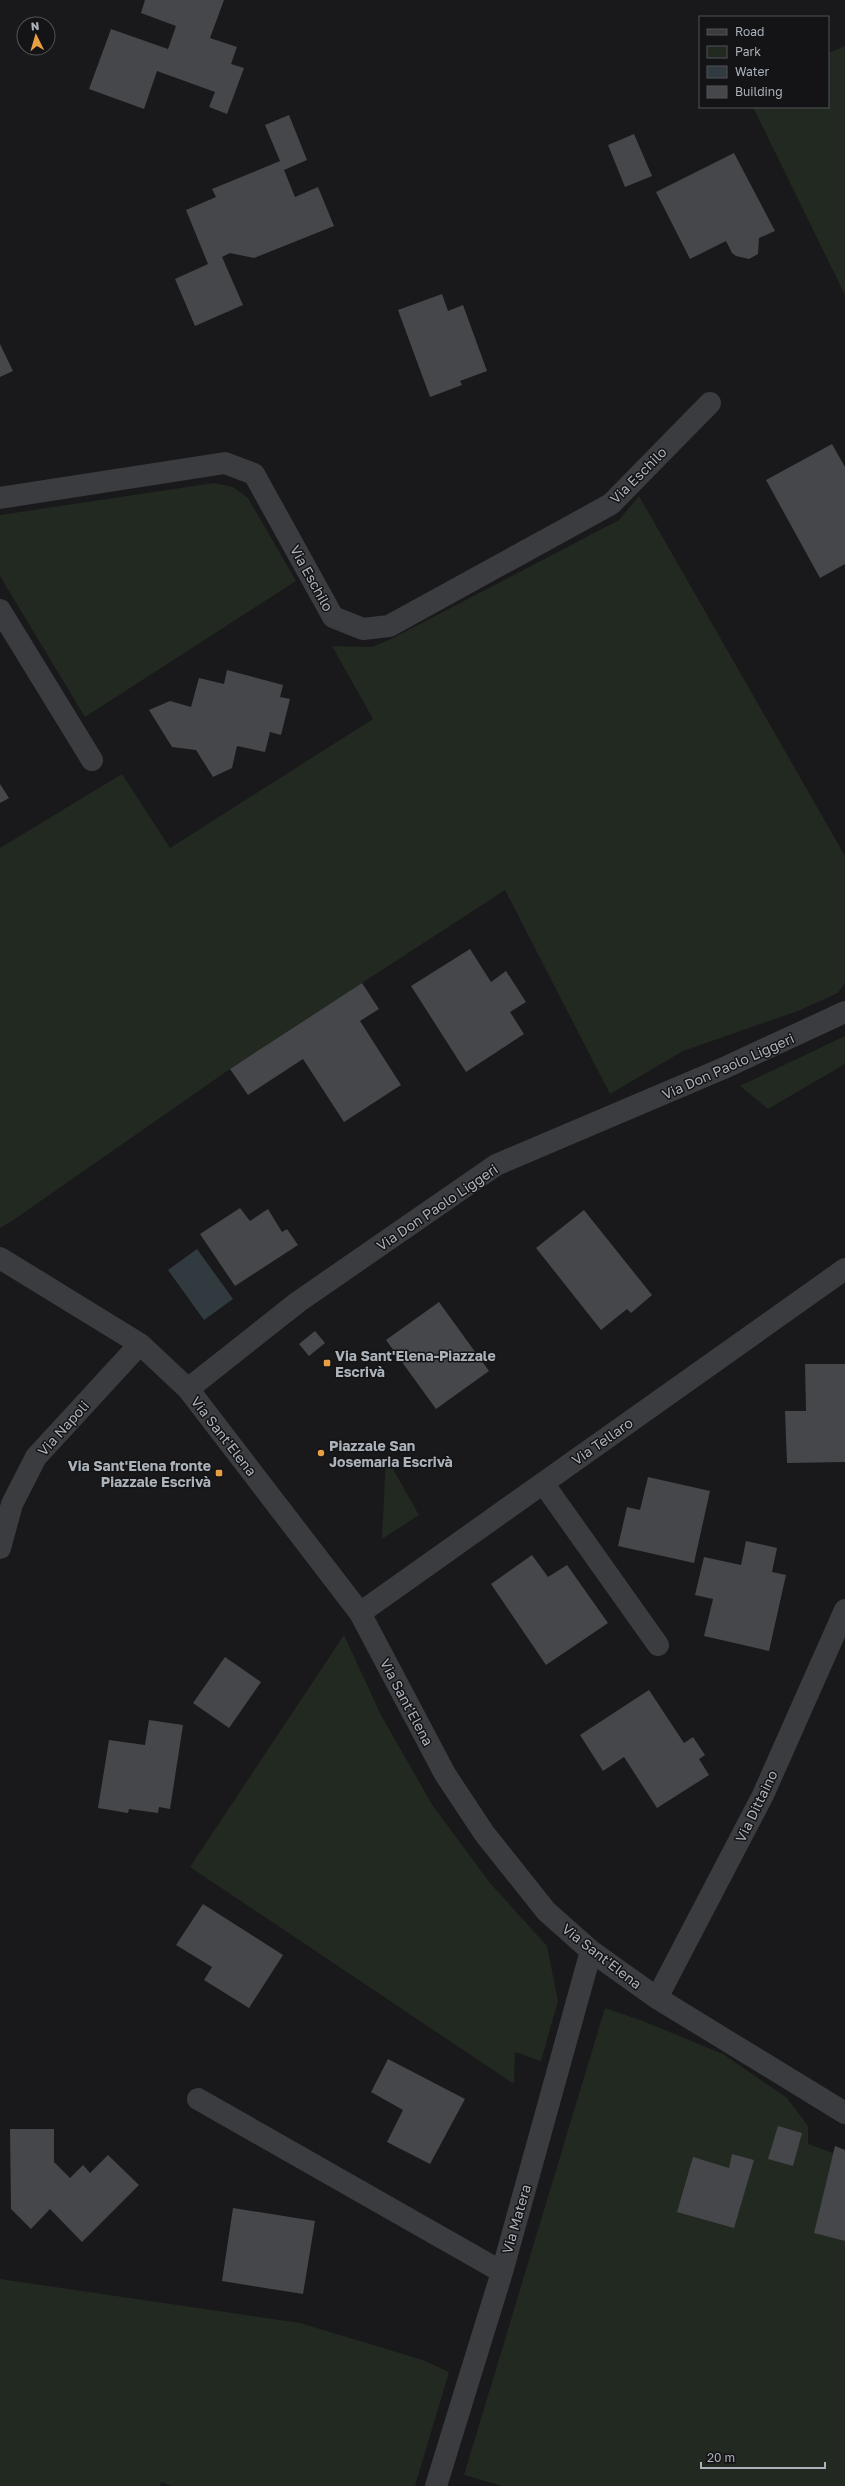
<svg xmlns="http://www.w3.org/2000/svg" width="845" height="2486" viewBox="0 0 845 2486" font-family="'Golos Text',sans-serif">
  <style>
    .green { fill: #212921 }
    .water { fill: #303a3f }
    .building { fill: #46474b }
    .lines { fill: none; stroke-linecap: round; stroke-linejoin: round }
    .street { stroke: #3a3c40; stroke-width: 22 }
    .poi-dot { fill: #e89f44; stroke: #141416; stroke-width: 1.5 }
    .labels { text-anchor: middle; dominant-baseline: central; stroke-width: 3; stroke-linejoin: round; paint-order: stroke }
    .street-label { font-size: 14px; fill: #acb2ba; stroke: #141416 }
    .poi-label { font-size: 14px; font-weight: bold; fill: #acb2ba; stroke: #141416; text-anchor: start }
  </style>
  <rect width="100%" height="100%" fill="#19191b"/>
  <path class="green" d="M845,46V295L753,107H828V53Z
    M214,483L233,487L248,498L296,581L85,717L0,576V515Z
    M639,496L845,856V983L838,993L798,1011L683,1051L610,1094L505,890L230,1069L12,1221L0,1228V848L122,774L170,848L373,719L332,646L372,647L391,639L619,520Z
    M845,1036V1064L768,1109L740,1086Z
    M386,1457L419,1515L382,1539Z
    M344,1635L381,1715L433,1806L490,1883L547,1946L558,2001L541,2061L515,2052L514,2084L190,1867Z
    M605,2008L643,2021L723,2054L787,2098L808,2126V2144L833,2153L835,2146L845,2150V2486H502L464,2475Z
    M0,2279L300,2323L423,2360L449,2372L415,2486H171L162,2482L159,2486H0Z"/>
  <path class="water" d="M197,1249L233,1299L204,1320L168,1270Z"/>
  <path class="building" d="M145,0H224L210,38L237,47L231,64L244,68L227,114L209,107L215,92L157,71L144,109L89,89L111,29L168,49L176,26L141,13Z
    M289,115L307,160L284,170L295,197L318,187L334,226L254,258L230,253L222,257L243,305L195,326L175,279L208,264L186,210L216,197L212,189L280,161L265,125Z
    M634,134L652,176L625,187L608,145Z
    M734,153L775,231L759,238L758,254L749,259L736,256L732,253L726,241L690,259L656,192Z
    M442,294L448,311L463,305L487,371L460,381L462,385L430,397L398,310Z
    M0,344L13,371L0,377Z
    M832,444L845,467V564L820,578L766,480Z
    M227,670L283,685L280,697L290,699L281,735L270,732L265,752L237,746L232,768L213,777L196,750L172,747L149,710L170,701L191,707L199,678L224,684Z
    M0,784L9,798L0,803Z
    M470,949L491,982L506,971L526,1002L510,1012L524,1034L466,1072L411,986Z
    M362,983L379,1009L360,1021L401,1085L344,1122L303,1059L248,1095L230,1069Z
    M240,1208L250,1221L268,1209L282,1232L287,1229L298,1245L235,1286L200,1234Z
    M584,1210L652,1295L631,1313L627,1309L601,1330L536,1248Z
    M439,1302L489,1371L436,1409L386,1340Z
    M315,1331L325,1343L309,1356L299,1344Z
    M805,1364H845V1462L787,1463L785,1411H806Z
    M648,1477L710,1491L694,1563L618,1546L627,1507L640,1510Z
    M746,1541L777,1548L772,1572L786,1575L769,1651L704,1636L713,1599L695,1595L704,1557L741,1565Z
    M532,1555L548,1577L567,1565L608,1623L546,1665L491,1584Z
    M225,1657L261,1682L229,1728L193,1703Z
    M649,1690L684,1743L693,1737L705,1755L699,1759L709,1775L657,1808L624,1757L603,1771L580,1735Z
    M149,1720L183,1725L170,1809L159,1807L158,1813L129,1809L128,1813L98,1808L109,1740L145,1745Z
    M203,1904L283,1955L249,2008L204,1980L212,1967L176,1945Z
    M388,2059L465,2099L430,2164L387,2142L403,2110L371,2092Z
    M778,2126L802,2133L793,2166L768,2159Z
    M10,2129H54V2162L70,2178L83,2165L90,2173L108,2155L139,2185L82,2242L50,2209L31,2229L11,2209Z
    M835,2146L845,2150V2241L814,2233Z
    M732,2154L754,2160L734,2228L677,2212L693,2157L729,2168Z
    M233,2208L315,2221L303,2294L222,2281Z"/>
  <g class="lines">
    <path class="street" d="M0,498L225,463L254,474L333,617L363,629L389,626L611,504L710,403
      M0,610L92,760
      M0,1258L140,1344L188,1389L360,1613L445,1774L484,1833L546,1911L591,1951L657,1998L845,2113
      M188,1389L298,1302L496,1165L724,1068L845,1012
      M543,1483L658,1645
      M0,1548L12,1504L36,1457L140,1344
      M360,1613L845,1269
      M657,1998L763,1795L845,1610
      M198,2099L502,2272
      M436,2486L502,2272L591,1951"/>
  </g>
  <g class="poi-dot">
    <rect x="323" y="1359" width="8" height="8" rx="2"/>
    <circle cx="321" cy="1453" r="4"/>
    <rect x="215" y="1469" width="8" height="8" rx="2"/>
  </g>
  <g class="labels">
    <g class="street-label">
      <text transform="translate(638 475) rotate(-45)">Via Eschilo</text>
      <text transform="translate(312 578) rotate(61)">Via Eschilo</text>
      <text transform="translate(728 1066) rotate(-24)">Via Don Paolo Liggeri</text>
      <text transform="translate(437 1207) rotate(-34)">Via Don Paolo Liggeri</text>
      <text transform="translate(63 1428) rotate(-48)">Via Napoli</text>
      <text transform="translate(224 1436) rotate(52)">Via Sant'Elena</text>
      <text transform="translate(602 1441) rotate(-35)">Via Tellaro</text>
      <text transform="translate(407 1702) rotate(62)">Via Sant'Elena</text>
      <text transform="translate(756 1806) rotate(-64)">Via Dittaino</text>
      <text transform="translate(602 1956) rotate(38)">Via Sant'Elena</text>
      <text transform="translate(516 2219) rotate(-74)">Via Matera</text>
    </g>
    <g class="poi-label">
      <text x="335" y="1355">Via Sant'Elena-Piazzale<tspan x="335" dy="16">Escrivà</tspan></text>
      <text x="329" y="1445">Piazzale San<tspan x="329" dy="16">Josemaria Escrivà</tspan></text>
      <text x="211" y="1465" text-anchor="end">Via Sant'Elena fronte<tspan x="211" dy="16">Piazzale Escrivà</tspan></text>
    </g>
  </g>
  <rect x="699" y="16" width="130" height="92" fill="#141416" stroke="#515358"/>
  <rect x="707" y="29" width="20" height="6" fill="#3a3c40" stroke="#515358"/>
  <text x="735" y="36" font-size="12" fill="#acb2ba">Road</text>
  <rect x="707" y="46" width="20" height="12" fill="#212921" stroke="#515358"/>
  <text x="735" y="56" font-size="12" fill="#acb2ba">Park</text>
  <rect x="707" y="66" width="20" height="12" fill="#303a3f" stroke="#515358"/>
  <text x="735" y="76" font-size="12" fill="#acb2ba">Water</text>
  <rect x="707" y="86" width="20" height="12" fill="#46474b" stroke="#515358"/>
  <text x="735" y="96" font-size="12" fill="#acb2ba">Building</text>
  <g transform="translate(36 36) rotate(355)"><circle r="19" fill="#141416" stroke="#515358"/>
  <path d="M0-3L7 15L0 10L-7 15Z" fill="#e89f44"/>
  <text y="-6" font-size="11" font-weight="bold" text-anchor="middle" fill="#acb2ba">N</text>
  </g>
  <path d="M701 2462v6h124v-6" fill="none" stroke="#acb2ba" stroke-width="2"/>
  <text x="707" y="2462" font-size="12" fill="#acb2ba" stroke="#141416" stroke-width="3" paint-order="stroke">20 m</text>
</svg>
